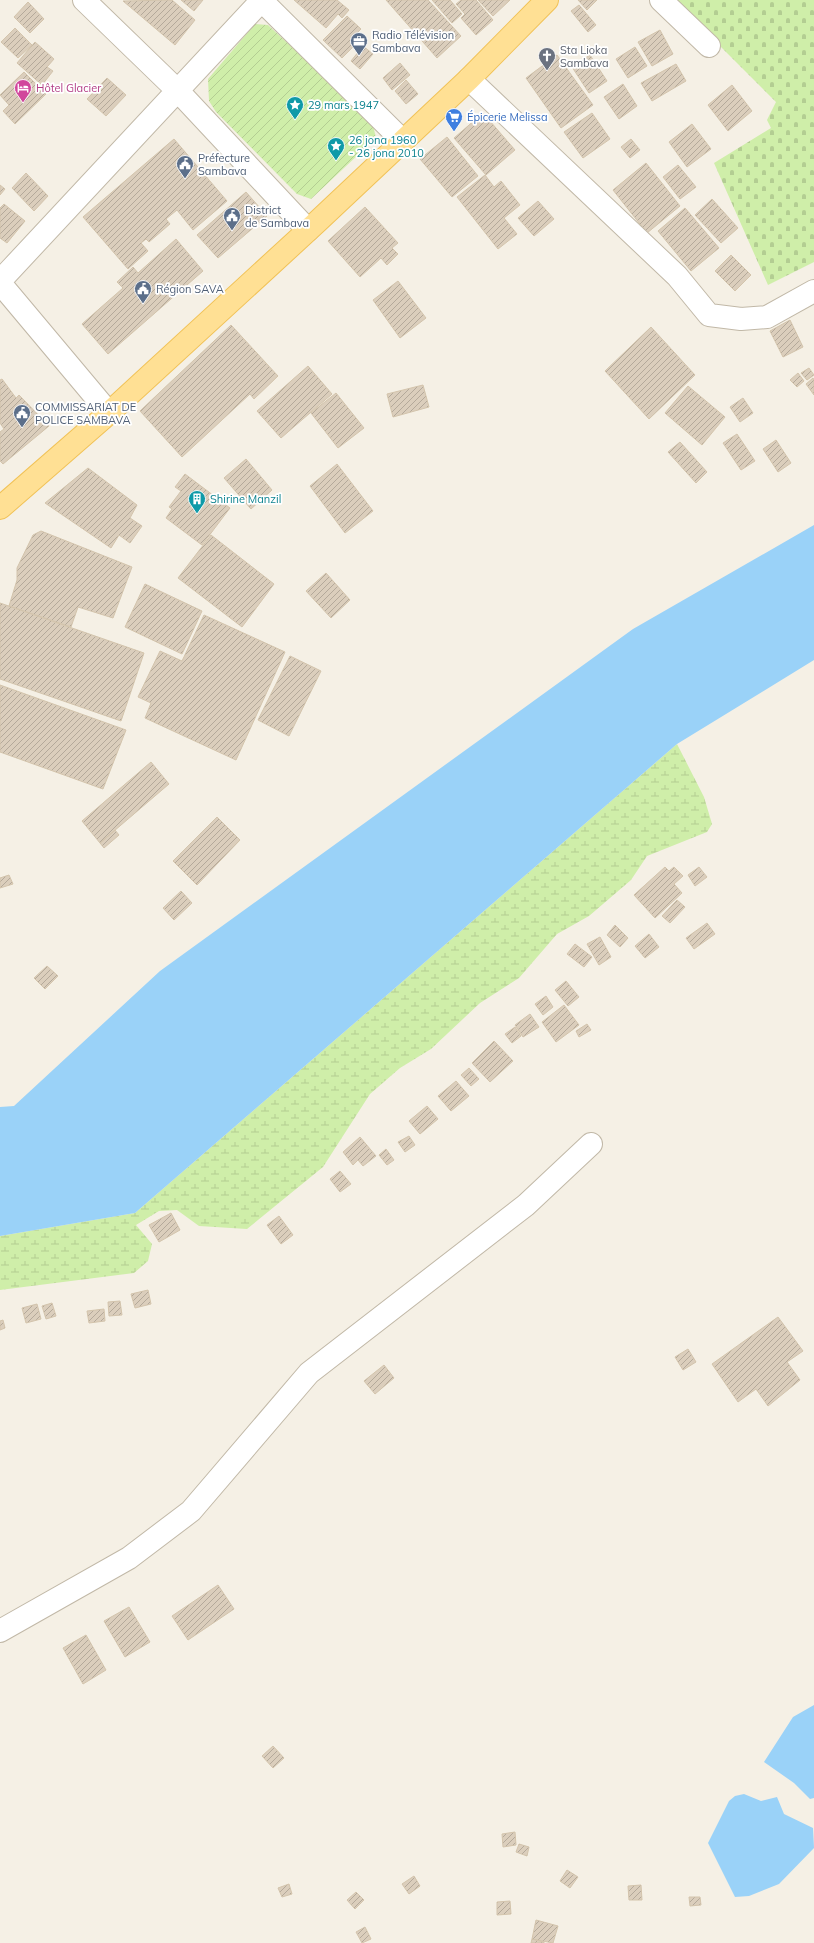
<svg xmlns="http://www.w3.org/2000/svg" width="814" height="1943" viewBox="0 0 814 1943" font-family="Mulish,sans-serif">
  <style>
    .wetland { fill: url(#wetland-marsh) }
    .cemetery { fill: url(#cemetery-stones) }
    .garden { fill: url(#garden-furrows) }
    .water { fill: #9ad2f8 }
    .building { fill: url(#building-hatch); stroke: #d3c4ac }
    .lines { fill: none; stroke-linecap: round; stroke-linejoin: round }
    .minor-casing { stroke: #c1b8a7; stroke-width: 24 }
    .major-casing { stroke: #f1c257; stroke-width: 24 }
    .minor { stroke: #fff; stroke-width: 22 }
    .major { stroke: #ffe094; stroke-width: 22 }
    .labels { text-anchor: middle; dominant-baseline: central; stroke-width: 3.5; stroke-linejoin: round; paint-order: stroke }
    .service-label { font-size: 11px; fill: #4e5e75; stroke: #fff; text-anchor: start }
    .worship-label { font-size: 11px; fill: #5b616d; stroke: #fff; text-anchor: start }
    .hotel-label { font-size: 11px; fill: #b23c85; stroke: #fff; text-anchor: start }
    .culture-label { font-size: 11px; fill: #0d838f; stroke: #fff; text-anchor: start }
    .shop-label { font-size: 11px; fill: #366cbe; stroke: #fff; text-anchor: start }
  </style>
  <defs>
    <pattern id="wetland-marsh" width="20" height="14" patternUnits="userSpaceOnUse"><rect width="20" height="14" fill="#cfeea9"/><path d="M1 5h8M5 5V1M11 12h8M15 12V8" fill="none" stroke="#b3cd92"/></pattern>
    <pattern id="cemetery-stones" width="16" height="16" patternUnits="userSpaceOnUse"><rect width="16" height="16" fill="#cfeea9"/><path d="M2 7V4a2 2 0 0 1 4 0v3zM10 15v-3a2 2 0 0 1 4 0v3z" fill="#b3cd92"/></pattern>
    <pattern id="garden-furrows" width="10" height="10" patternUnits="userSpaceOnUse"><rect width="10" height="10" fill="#cfeea9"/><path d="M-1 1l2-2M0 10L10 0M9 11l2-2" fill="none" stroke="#b3cd92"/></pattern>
    <pattern id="building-hatch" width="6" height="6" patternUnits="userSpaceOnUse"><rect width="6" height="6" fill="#dbcebc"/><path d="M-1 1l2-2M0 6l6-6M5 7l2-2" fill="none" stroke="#b4a99a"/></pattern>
  </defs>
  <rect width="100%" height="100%" fill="#f5f0e5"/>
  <path class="wetland" d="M677,744L704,797L712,824L707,832L647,856L631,880L589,916L557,934L519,978L480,1003L431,1049L400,1068L370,1094L323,1167L247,1229L199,1226L177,1210L159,1211L136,1225L152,1244L148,1261L134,1273L0,1290V1236L135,1213Z"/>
  <path class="cemetery" d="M674,0H814V262L768,285L714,163L771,128L767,120L776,102Z"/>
  <path class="garden" d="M255,24L268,25L372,121L376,138L311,199L297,194L216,112L209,101L208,79Z"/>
  <path class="water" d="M814,525V660L677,744L135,1213L0,1236V1107L14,1106L160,971L633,629Z
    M814,1705V1798L810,1799L794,1783L764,1762L793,1717Z
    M744,1794L761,1801L777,1797L784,1814L813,1828L814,1848L779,1884L749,1896L735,1897L708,1843L729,1801L735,1796Z"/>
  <path class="building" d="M172,0L195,20L175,45L123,1Z
    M181,0H203L194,11Z
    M294,0H337L349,10L342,18L338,14L326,28Z
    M386,0H428L461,36L437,58Z
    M432,0H450L462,14L452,23Z
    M461,0H476L493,20L476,35L461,18L465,14L456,4Z
    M478,0H510L493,16Z
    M578,0H597L587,10Z
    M28,2L44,19L30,33L14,17Z
    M579,5L596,25L588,32L571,11Z
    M347,16L361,29L353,37L358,42L342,58L323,40Z
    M15,28L32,45L18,58L1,42Z
    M660,30L673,54L652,66L638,42Z
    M35,42L54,59L47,67L53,71L42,85L17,63Z
    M363,46L373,54L360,69L351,61Z
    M635,47L647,66L628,78L616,59Z
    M557,55L593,105L561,128L526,78Z
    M590,55L607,81L589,93L572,67Z
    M400,63L410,75L392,90L383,78Z
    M676,64L686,81L652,101L641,83Z
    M24,72L46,94L15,124L3,111L9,105L0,95Z
    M107,78L126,95L106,116L87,99Z
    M406,80L418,94L406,104L395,91Z
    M623,84L637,106L619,119L604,97Z
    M732,85L752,111L728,131L708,105Z
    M483,113L515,150L486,175L454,138Z
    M592,113L610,139L583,158L564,132Z
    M692,124L711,149L687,167L669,142Z
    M447,137L478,176L452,197L420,159Z
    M174,139L227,201L193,230L177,210L166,219L170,224L149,242L146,239L141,243L148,251L128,269L83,217Z
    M631,139L640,150L630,158L621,147Z
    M646,163L680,206L647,233L613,190Z
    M678,165L696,187L680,199L663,177Z
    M26,173L48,196L34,211L12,188Z
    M485,175L494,187L501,181L520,205L504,218L517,234L498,249L457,197Z
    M0,185L5,189L0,195Z
    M246,192L267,216L218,258L197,235Z
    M712,199L738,228L721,243L695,215Z
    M538,201L554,219L534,236L518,218Z
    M4,204L25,221L7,243L0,238V208Z
    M365,207L398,243L392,248L398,254L387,265L381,258L360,277L328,241Z
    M685,208L719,248L691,271L658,231Z
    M176,239L203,271L108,354L82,324L123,288L117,282L133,267L138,273Z
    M731,255L751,275L735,291L715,271Z
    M398,281L426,318L400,338L373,300Z
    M790,320L803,347L783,357L770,331Z
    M231,325L278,376L254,399L250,394L182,457L140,411Z
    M651,327L695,375L649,419L605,371Z
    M308,366L332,394L281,438L257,411Z
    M809,368L814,375L807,380L801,373Z
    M798,373L804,381L797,387L790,380Z
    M813,378L814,380V395L806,384Z
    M2,379L16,398L19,395L49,426L3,464L0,461V432L4,429L0,423V380Z
    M423,385L429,407L393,417L387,394Z
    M688,386L725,417L702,445L665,413Z
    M336,393L364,428L338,448L311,413Z
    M743,398L753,413L740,422L730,407Z
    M737,434L755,461L741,470L723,443Z
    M776,440L791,463L778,472L763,449Z
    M680,442L707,472L696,483L668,452Z
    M246,459L272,490L251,509L224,478Z
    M337,464L373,511L345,533L310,486Z
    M88,468L137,505L130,518L142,526L130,543L119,535L111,548L45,503Z
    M185,474L230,508L202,545L166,518L172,509L169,507L181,491L175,487Z
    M41,531L132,567L113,618L78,607L71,627L9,606L17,580V568L33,535Z
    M211,535L274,584L242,627L178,578Z
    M326,573L350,600L331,618L306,591Z
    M145,584L202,611L182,654L125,627Z
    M0,603L144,653L121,721L0,679Z
    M204,615L285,652L236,760L145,718L151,703L138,697L160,651L182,661Z
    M290,656L321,671L289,736L258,720Z
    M0,685L126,730L103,789L0,752Z
    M151,762L169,784L100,843L82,821Z
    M217,817L240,840L197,885L173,861Z
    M115,830L119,835L104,848L100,843Z
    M665,867L669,871L674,867L683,876L674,884L682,893L655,918L634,895Z
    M699,867L707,877L695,886L688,875Z
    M9,875L13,884L0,888V878Z
    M181,891L192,903L174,920L163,908Z
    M677,900L685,907L670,923L662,916Z
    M707,923L715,934L694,949L686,938Z
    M615,925L628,938L620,947L607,935Z
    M649,934L659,947L645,958L635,946Z
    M600,937L611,957L599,965L587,944Z
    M575,944L592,957L584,967L567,954Z
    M47,966L58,976L45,989L34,978Z
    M566,981L579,997L568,1006L555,990Z
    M546,996L553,1007L543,1015L535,1004Z
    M564,1005L579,1025L556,1042L542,1022Z
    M530,1014L539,1027L523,1037L515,1025Z
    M587,1024L591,1030L579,1037L576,1031Z
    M515,1027L521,1036L512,1043L505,1034Z
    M494,1041L513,1061L490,1082L472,1063Z
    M469,1068L479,1079L471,1086L461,1075Z
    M456,1081L469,1096L451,1111L438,1096Z
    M427,1106L438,1119L420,1134L409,1121Z
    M409,1136L415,1145L405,1152L398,1142Z
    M360,1137L376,1156L363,1166L358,1160L353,1165L343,1152Z
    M386,1149L394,1160L387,1165L379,1155Z
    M340,1171L351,1184L340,1192L330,1179Z
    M171,1213L180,1230L159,1242L149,1225Z
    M279,1216L293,1235L281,1244L267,1225Z
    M148,1290L151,1304L135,1308L131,1294Z
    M120,1301L122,1315L109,1316L108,1302Z
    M52,1303L56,1316L46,1319L42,1306Z
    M37,1304L41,1319L26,1323L22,1308Z
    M104,1309L105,1321L89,1323L87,1311Z
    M778,1317L803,1351L787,1362L800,1380L768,1406L756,1389L738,1402L712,1364Z
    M3,1320L5,1328L0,1330V1321Z
    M688,1349L696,1362L683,1370L675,1357Z
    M384,1365L394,1378L375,1394L364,1381Z
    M218,1585L234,1609L188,1640L172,1616Z
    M129,1607L150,1642L125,1657L104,1621Z
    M86,1635L106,1670L83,1684L63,1648Z
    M273,1746L284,1758L273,1768L262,1756Z
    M515,1832L516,1845L503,1847L502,1834Z
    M519,1844L529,1847L527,1856L516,1852Z
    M567,1870L578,1877L570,1888L560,1881Z
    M414,1876L420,1886L409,1894L402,1884Z
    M289,1884L292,1894L282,1897L278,1888Z
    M641,1885L642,1900H629L628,1886Z
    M356,1892L364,1900L355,1909L347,1900Z
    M689,1897H700L701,1905L690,1906Z
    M510,1901L511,1914L497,1915V1902Z
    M536,1920L558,1926L553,1943L532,1939Z
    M365,1927L371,1939L362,1943L356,1932Z
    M532,1939L544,1942V1943H531Z"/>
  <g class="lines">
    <defs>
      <path id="minor" d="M84,0L178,91L308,230
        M261,0L402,140
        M661,0L709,46
        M469,79L677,276L709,315L741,319L767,317L814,291
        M0,281L262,0
        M0,283L109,413
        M0,1631L129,1558L191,1511L309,1373L526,1205L591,1144"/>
      <path id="major" d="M0,508L109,413L317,222L469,79L547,0"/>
    </defs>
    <use href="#minor" class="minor-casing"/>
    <use href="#major" class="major-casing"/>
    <use href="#minor" class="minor"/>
    <use href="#major" class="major"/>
  </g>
  <defs>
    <symbol id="office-pin" viewBox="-11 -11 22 30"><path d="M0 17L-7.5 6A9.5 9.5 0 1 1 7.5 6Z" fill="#5c6f8a" stroke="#fff"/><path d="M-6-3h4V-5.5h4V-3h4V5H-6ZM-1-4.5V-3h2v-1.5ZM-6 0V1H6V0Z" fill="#fff"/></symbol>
    <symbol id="church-pin" viewBox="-11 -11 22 30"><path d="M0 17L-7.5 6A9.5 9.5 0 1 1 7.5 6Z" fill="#6b7280" stroke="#fff"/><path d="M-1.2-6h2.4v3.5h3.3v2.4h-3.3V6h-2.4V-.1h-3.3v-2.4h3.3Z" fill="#fff"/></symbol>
    <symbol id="hotel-pin" viewBox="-11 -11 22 30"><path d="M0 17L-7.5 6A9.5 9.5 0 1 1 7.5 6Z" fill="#d1479c" stroke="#fff"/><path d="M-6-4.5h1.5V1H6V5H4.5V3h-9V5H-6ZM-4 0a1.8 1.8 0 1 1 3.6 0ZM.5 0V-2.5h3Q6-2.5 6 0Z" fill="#fff"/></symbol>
    <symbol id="sight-pin" viewBox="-11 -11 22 30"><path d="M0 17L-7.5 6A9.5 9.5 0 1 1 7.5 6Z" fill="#0f9aa8" stroke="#fff"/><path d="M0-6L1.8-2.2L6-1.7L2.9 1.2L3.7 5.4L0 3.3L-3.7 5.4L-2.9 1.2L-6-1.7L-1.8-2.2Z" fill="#fff"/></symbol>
    <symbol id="supermarket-pin" viewBox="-11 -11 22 30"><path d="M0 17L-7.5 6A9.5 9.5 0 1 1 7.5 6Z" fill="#3f7fe0" stroke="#fff"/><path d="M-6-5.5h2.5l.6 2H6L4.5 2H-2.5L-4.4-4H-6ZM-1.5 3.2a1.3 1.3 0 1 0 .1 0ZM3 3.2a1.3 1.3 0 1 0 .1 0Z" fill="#fff"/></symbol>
    <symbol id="civic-pin" viewBox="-11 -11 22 30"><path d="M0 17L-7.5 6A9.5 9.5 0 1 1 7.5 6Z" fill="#5c6f8a" stroke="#fff"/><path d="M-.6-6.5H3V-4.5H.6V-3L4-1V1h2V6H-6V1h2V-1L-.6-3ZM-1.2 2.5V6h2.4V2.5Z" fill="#fff"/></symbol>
    <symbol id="building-pin" viewBox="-11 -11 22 30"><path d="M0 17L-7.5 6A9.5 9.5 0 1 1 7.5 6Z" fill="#0f9aa8" stroke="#fff"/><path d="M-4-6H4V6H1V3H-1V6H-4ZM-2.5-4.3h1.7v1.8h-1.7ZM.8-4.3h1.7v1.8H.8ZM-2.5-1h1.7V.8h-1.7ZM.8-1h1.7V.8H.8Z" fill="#fff"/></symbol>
  </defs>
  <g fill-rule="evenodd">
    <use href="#office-pin" x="349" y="31" width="20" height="27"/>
    <use href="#church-pin" x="537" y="46" width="20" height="27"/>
    <use href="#hotel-pin" x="13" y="78" width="20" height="27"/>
    <use href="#sight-pin" x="285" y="95" width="20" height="27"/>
    <use href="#supermarket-pin" x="444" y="107" width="20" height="27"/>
    <use href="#sight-pin" x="326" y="136" width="20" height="27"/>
    <use href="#civic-pin" x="175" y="154" width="20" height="27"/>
    <use href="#civic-pin" x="222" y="206" width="20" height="27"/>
    <use href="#civic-pin" x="133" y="279" width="20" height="27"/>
    <use href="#civic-pin" x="12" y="403" width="20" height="27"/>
    <use href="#building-pin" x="187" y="489" width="20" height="27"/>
  </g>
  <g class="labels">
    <g class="service-label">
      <text x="372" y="35">Radio Télévision<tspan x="372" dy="13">Sambava</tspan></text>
      <text x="198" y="158">Préfecture<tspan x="198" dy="13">Sambava</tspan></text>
      <text x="245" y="210">District<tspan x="245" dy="13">de Sambava</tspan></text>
      <text x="156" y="289">Région SAVA</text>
      <text x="35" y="407">COMMISSARIAT DE<tspan x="35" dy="13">POLICE SAMBAVA</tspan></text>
    </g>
    <g class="worship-label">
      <text x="560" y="50">Sta Lioka<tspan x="560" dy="13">Sambava</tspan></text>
    </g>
    <g class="hotel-label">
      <text x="36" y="88">Hôtel Glacier</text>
    </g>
    <g class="culture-label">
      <text x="308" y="105">29 mars 1947</text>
      <text x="349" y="140">26 jona 1960<tspan x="349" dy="13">- 26 jona 2010</tspan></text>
      <text x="210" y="499">Shirine Manzil</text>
    </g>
    <g class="shop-label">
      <text x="467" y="117">Épicerie Melissa</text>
    </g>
  </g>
</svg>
